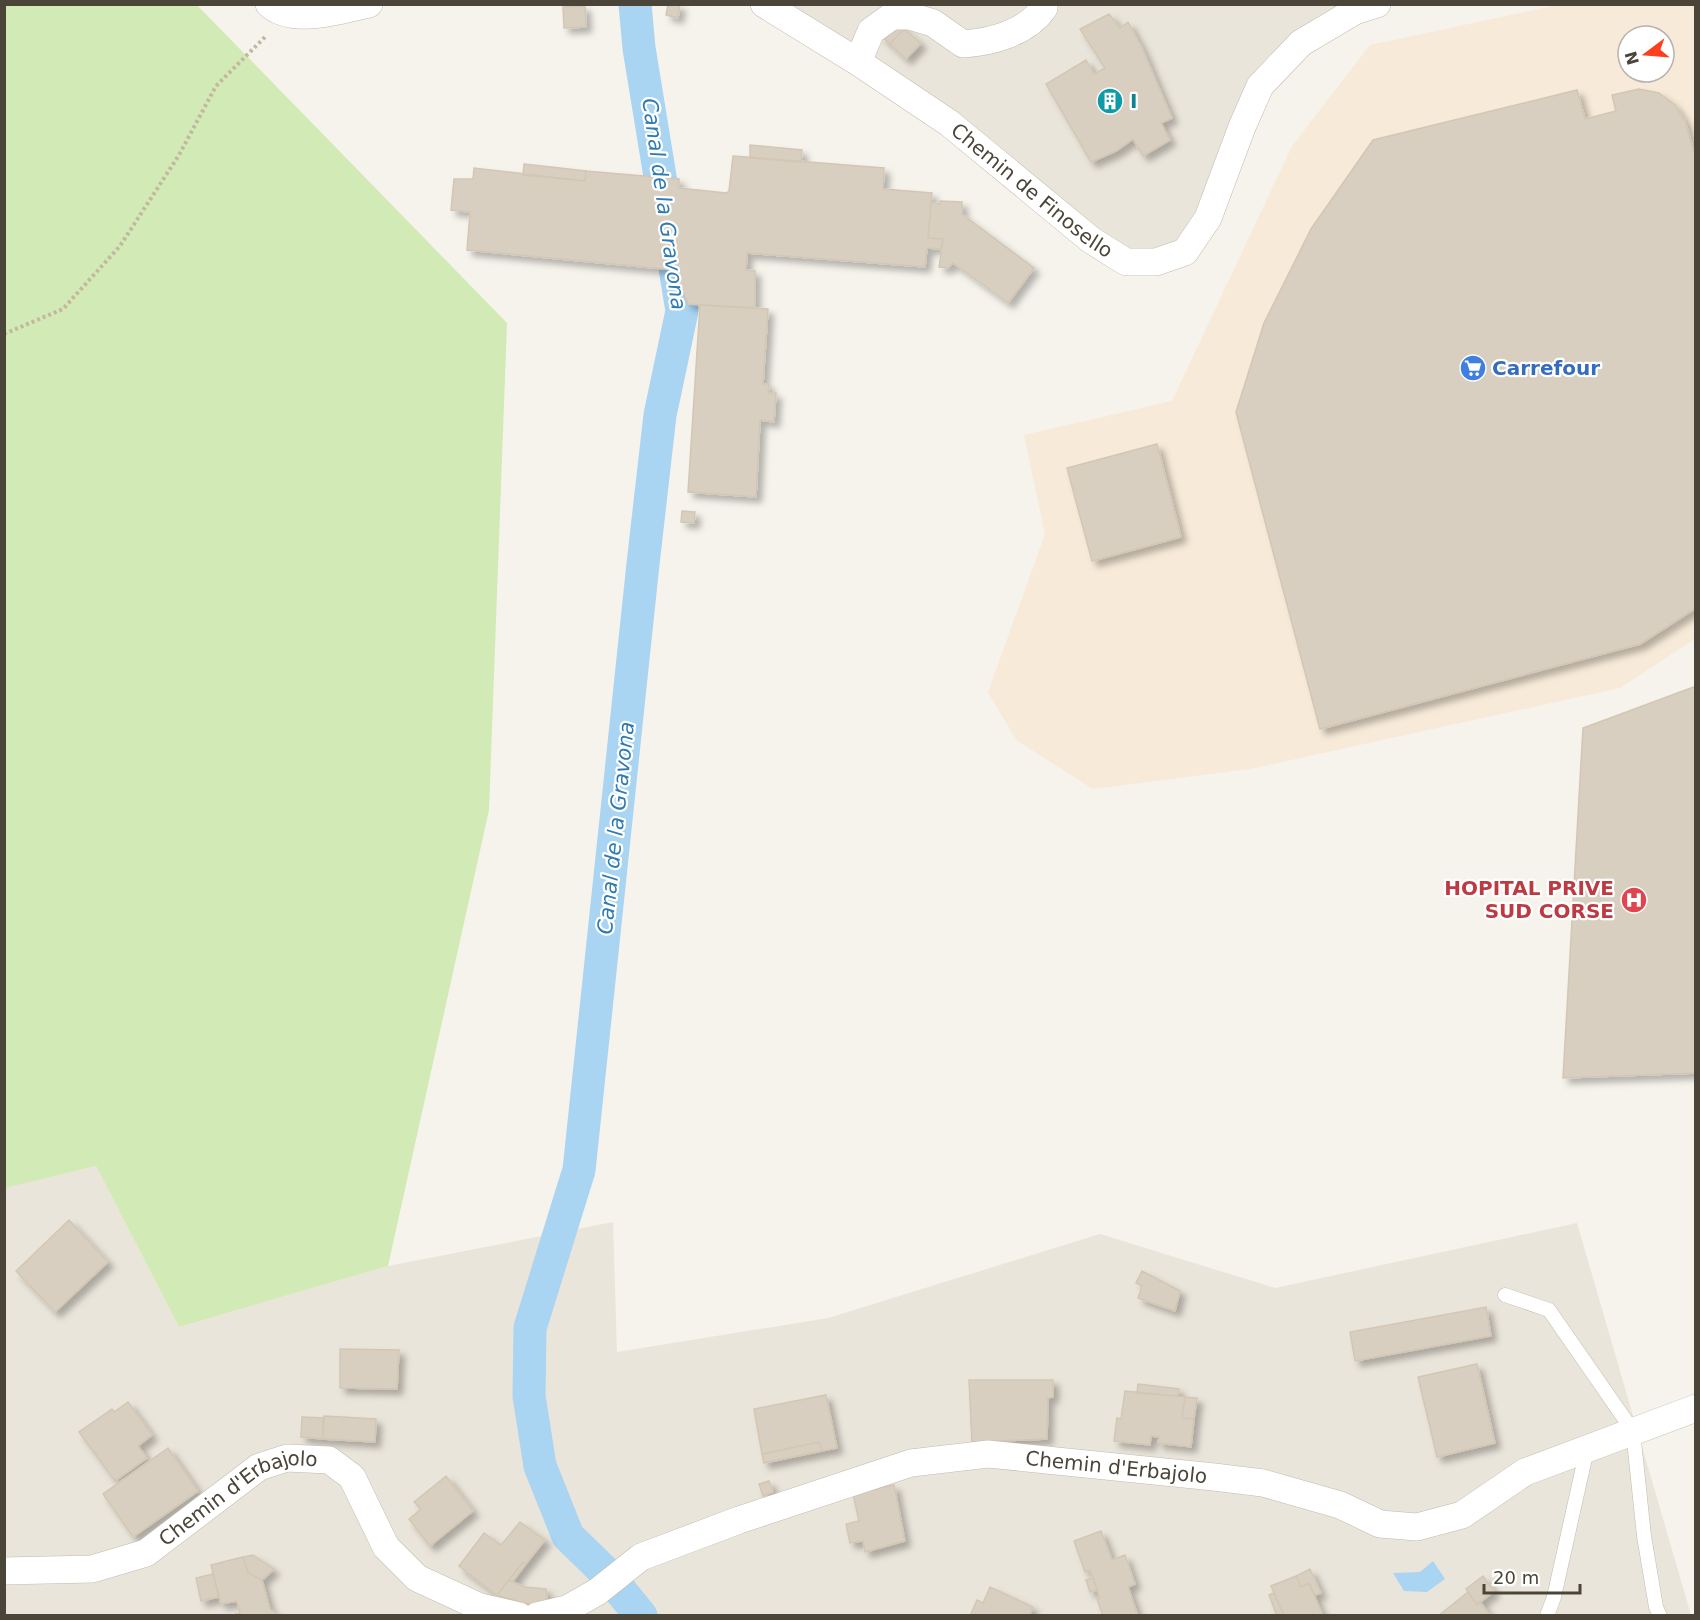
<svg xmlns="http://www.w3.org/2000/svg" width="1700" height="1620" viewBox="0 0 1700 1620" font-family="'DejaVu Sans',sans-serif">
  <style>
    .residential { fill: #eae5da }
    .commercial { fill: #f7ead8; fill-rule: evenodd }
    .green { fill: #d2eab5 }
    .water { fill: #a9d4f2 }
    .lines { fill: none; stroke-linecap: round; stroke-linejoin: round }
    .canal { stroke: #a9d4f2; stroke-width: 33 }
    .building { fill: #d8cfc1; stroke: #d3c7b4; stroke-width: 1.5; filter: url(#shadow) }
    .lane-casing { stroke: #c2bbae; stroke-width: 15 }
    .street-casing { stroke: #c2bbae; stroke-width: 28 }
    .path { stroke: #c4b79f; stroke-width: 4; stroke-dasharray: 3 3; stroke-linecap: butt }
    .lane { stroke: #fff; stroke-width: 14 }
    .street { stroke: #fff; stroke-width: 27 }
    .labels { text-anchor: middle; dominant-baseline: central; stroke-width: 4.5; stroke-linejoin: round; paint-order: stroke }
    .culture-label { font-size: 20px; font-weight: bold; fill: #0d838f; stroke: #fff; text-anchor: start }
    .street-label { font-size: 20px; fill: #4b4439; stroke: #fff }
    .shop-label { font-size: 20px; font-weight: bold; fill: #366cbe; stroke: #fff; text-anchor: start }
    .health-label { font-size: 20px; font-weight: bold; fill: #be3a42; stroke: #fff; text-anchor: end }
    .water-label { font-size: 21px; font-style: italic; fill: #2e7ab2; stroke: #fff }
  </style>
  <defs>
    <filter id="shadow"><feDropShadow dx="5.5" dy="5.5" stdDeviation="3" flood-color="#0004"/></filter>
  </defs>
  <rect width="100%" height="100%" fill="#f6f3ec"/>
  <path class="residential" d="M757,5H1377L1260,86L1185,252L1126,262Z
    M96,1166L179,1327L388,1266L613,1222L617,1352L828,1318L1100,1234L1275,1288L1577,1223L1691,1615H5L4,1188Z"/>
  <path class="commercial" d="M1558,5H1695V639L1620,688L1250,769L1093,789L1016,740L988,692L1045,534L1024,435L1172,401L1292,146L1370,45ZM1628,36H1664V72H1628Z"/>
  <path class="green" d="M196,4L507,323L489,810L388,1266L179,1327L96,1166L5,1188L4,5Z"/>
  <path class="water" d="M1433,1561L1445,1579L1427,1592L1404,1591L1393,1573L1420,1572Z"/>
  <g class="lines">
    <path class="canal" d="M635,4L639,48L682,311L660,415L643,564L579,1170L530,1328L529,1396L540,1466L568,1536L606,1573L641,1616"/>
  </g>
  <path class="building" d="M668,4L680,5L678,18L666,15Z
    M585,6L586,27L564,28L563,7Z
    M1109,14L1120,28L1128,22L1142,48L1172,118L1161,123L1170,140L1143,156L1133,139L1116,151L1091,162L1046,84L1086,60L1094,74L1105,68L1080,29Z
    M894,21L904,29L890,44L880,35Z
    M904,29L921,43L906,59L890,44Z
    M1639,89L1659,93L1675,105L1685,121L1696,159V608L1640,644L1320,729L1236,412L1264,323L1311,229L1373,140L1577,90L1585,119L1616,111L1612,95Z
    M750,145L802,150L801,162L750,158Z
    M733,156L884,168L883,189L932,193L928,238L943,239L941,249L927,248L925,267L747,253L746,270L755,271V308L688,304L675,270L467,250L470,212L451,210L454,179H473L474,168L585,181L586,171L679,179V188L726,193L729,191Z
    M524,164L586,171L585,181L523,175Z
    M940,201L962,202V214L1034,268L1008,303L953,263L948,268L939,267L943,239L928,238L931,203L940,204Z
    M700,305L768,309L763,384H769L768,393H776L774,422L760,420L756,497L688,492Z
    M1157,444L1181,537L1092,561L1067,468Z
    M682,511L695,512L694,523L681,522Z
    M1696,686V1073L1563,1078L1583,728Z
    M69,1220L108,1262L55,1312L16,1271Z
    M1142,1271L1180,1291L1175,1311L1138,1298L1142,1286L1136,1283Z
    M1486,1307L1491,1336L1355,1361L1350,1332Z
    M340,1349L399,1350L397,1389L340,1388Z
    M1477,1364L1495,1443L1437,1457L1418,1377Z
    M969,1380H1053V1397L1048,1398L1047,1439L972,1442Z
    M1138,1384L1179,1389L1178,1396L1137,1393Z
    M1125,1391L1185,1397L1182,1418L1194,1419L1191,1447L1158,1443L1159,1437L1151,1436L1150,1445L1114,1441L1117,1418L1121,1419Z
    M826,1395L837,1448L822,1451L819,1442L762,1454L754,1409Z
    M1185,1397L1197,1398L1194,1419L1182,1418Z
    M128,1402L152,1435L138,1446L147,1458L115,1481L79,1432L112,1409L114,1412Z
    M324,1416L376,1419L375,1442L323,1439Z
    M302,1417L323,1418V1439L301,1437Z
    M819,1442L822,1451L764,1463L762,1454Z
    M168,1448L198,1491L133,1537L103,1494Z
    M446,1476L473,1511L430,1546L409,1519L421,1509L414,1502Z
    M769,1481L773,1492L763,1496L759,1484Z
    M894,1485L905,1541L865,1552L863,1541L850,1543L846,1524L859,1521L853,1494Z
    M520,1522L545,1540L526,1564L523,1562L497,1595L459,1566L484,1533L501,1545Z
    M1101,1531L1112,1560L1125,1555L1135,1584L1128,1587L1138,1616H1103L1097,1599L1100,1598L1090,1570L1085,1572L1074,1541Z
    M253,1555L274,1569L262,1580L248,1573L243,1557Z
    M243,1557L248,1573L262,1580L270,1609L280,1616H229L240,1613L237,1601L221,1604L211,1565Z
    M523,1562L526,1564L513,1581L509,1580Z
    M1310,1569L1321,1593L1315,1595L1309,1583L1301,1587L1296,1576Z
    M213,1574L219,1597L201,1601L196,1578Z
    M1296,1576L1301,1587L1309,1583L1323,1616H1284L1271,1586Z
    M1483,1576L1494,1591L1477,1605L1466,1589Z
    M1093,1578L1097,1590L1090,1592L1086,1580Z
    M509,1580L524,1587L546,1589L547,1606L523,1603L497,1595Z
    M990,1587L1033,1607L1029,1616H970L977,1600L983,1603Z
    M1468,1592L1477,1605L1480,1602L1491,1616H1438Z
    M1274,1593L1284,1616H1277L1269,1595Z"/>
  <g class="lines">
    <defs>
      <path id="lane" d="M1505,1295L1549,1310L1633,1431L1644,1536L1656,1607L1660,1616
        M1547,1616L1554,1597L1587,1449"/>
      <g id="street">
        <path d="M269,4C292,26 341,10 369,4"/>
        <path id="s1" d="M764,4L858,62L949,123L1091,240L1126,262H1156L1185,252L1208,218L1242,127L1260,86L1301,43L1355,11L1377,4"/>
        <path d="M858,62L871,31L892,16H910L933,23L963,44C992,42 1026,33 1044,8L1043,4"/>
        <path id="s2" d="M4,1571L92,1569L146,1553L259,1467L287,1458L329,1460L352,1477L386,1547L417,1578L480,1607L519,1616"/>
        <path id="s3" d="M537,1616L567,1609L597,1592L641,1557L739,1520L911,1463L988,1454L1214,1477L1263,1483L1340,1505L1380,1524L1417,1527L1462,1515L1525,1472L1696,1408"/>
      </g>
    </defs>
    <use href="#lane" class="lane-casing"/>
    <use href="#street" class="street-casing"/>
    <path class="path" d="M4,334L63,309L120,246L179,155L216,86L266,36"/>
    <use href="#lane" class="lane"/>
    <use href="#street" class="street"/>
  </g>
  <defs>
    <symbol id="building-disc" viewBox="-11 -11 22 22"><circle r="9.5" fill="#0f9aa8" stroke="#fff"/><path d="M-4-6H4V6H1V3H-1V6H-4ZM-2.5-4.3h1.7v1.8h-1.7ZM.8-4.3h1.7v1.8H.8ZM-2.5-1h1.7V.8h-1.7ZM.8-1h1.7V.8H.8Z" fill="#fff"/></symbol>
    <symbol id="supermarket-disc" viewBox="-11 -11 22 22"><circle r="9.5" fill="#3f7fe0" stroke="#fff"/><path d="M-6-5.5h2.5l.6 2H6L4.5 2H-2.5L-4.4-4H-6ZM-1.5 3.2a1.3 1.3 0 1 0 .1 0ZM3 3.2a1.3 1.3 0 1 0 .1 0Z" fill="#fff"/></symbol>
    <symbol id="hospital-disc" viewBox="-11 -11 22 22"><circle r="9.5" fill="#e0444e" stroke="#fff"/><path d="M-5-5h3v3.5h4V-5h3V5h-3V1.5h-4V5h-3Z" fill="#fff"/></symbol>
  </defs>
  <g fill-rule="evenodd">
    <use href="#building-disc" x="1095" y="86" width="30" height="30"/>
    <use href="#supermarket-disc" x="1458" y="353" width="30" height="30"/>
    <use href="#hospital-disc" x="1619" y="885" width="30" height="30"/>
  </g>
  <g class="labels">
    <g class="culture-label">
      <text x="1130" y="101">I</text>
    </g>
    <g class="street-label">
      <text stroke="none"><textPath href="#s1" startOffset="327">Chemin de Finosello</textPath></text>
      <text stroke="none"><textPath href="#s3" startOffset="614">Chemin d'Erbajolo</textPath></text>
      <text stroke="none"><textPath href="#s2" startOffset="255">Chemin d'Erbajolo</textPath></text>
    </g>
    <g class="shop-label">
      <text x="1492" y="368">Carrefour</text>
    </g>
    <g class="health-label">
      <text x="1614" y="888">HOPITAL PRIVE<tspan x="1614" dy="23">SUD CORSE</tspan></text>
    </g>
    <g class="water-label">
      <text transform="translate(664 204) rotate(82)">Canal de la Gravona</text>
      <text transform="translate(616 828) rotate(-84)">Canal de la Gravona</text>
    </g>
  </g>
  <rect width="1700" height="1620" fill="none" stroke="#4b4439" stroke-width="12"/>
  <g transform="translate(1646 54) rotate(254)"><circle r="28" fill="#ffffff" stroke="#b7b4b0" stroke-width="1.5"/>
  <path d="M0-4.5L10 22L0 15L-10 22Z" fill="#fc3f1d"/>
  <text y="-9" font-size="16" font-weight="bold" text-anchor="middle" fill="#4b4439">N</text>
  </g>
  <path d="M1484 1584v9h96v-9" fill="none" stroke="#4b4439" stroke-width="3"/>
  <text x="1493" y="1584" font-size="18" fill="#4b4439" stroke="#ffffff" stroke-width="4.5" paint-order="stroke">20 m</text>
</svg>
